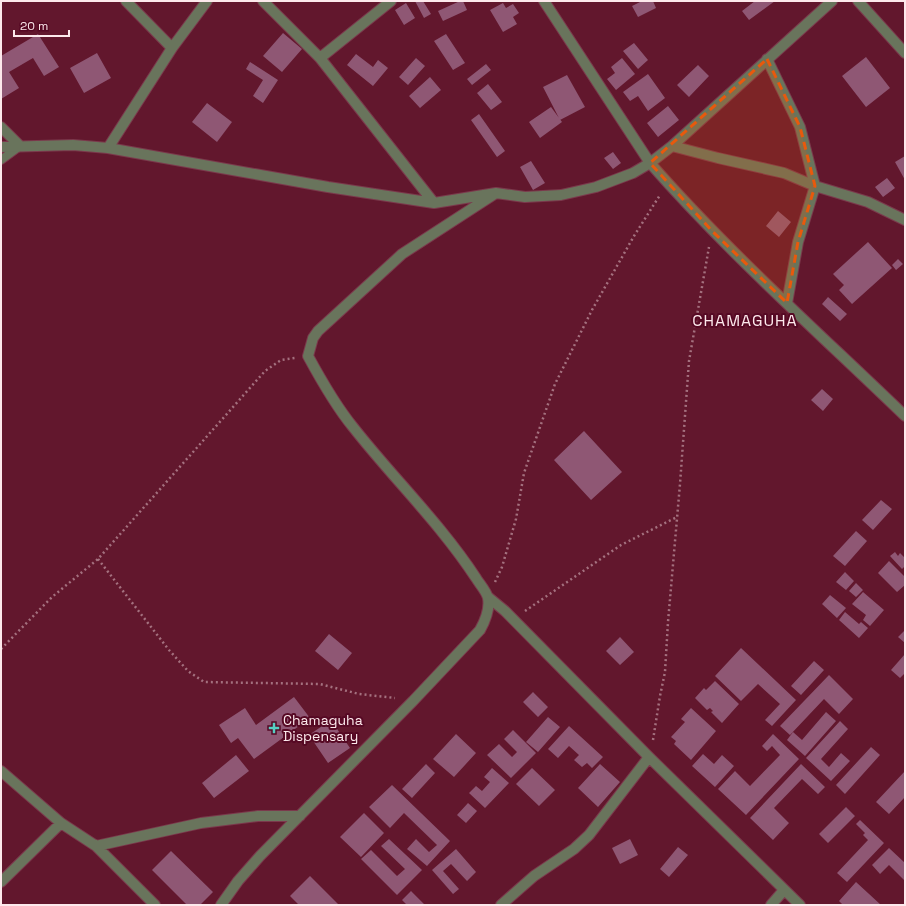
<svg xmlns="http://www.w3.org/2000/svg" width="906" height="906" viewBox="0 0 906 906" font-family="'Space Grotesk',sans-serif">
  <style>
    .building { fill: #8f5774 }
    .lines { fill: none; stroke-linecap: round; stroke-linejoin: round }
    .lane-casing { stroke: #7b394c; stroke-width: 10 }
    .street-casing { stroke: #7b394c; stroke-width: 12 }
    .path { stroke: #a4717f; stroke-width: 2.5; stroke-dasharray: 2 3; stroke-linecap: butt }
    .lane { stroke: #69745c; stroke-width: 8 }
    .street { stroke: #69745c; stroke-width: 10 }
    .marked { fill: #e8590c; fill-opacity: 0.2; stroke: #e8590c; stroke-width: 3; stroke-dasharray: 8 5; stroke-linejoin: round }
    .poi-dot { fill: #56cec3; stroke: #560924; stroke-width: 1.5 }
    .labels { text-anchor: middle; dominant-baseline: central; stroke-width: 4; stroke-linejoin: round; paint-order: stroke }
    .poi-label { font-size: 14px; fill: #fde9ec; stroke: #560924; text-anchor: start }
    .quarter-label { font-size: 16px; letter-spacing: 1px; fill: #fde9ec; stroke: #560924 }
  </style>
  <rect width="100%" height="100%" fill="#62172d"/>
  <path class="building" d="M415,1H423L431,14L424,18Z
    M460,1H463L467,10L443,21L438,11Z
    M642,1H653L656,8L638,17L632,6Z
    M755,1H775L749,20L742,11Z
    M406,3L415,18L404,25L395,10Z
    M503,3L506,8L513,4L519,13L513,17L517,24L503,32L490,10Z
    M283,33L302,49L282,72L263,56Z
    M38,34L59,67L44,76L33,58L9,72L19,88L1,99V56Z
    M446,34L465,63L453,70L434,41Z
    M634,43L648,60L638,69L623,51Z
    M97,53L111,78L84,93L70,68Z
    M356,54L373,67L378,60L388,68L373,86L347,65Z
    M866,57L890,88L866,107L842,76Z
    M416,58L425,66L408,85L399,77Z
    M622,58L635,74L616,90L607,79L615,73L611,67Z
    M250,62L278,80L263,103L253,96L263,80L246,69Z
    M486,64L491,70L472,85L467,79Z
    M698,65L709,76L689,97L677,85Z
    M648,74L665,98L648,111L638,96L630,101L623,92Z
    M567,75L585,107L560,120L543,87Z
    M430,77L441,90L420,108L409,96Z
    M488,84L502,102L491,110L477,93Z
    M207,103L232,122L217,142L192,122Z
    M668,106L679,120L658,137L647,123Z
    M551,107L562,122L540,138L529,122Z
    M479,114L505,151L497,157L471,120Z
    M613,152L621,163L613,169L604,158Z
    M905,156V180L895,162Z
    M531,161L545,183L533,190L520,167Z
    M887,178L895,188L883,197L875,187Z
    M778,211L791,222L779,237L766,226Z
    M868,242L892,268L852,304L839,290L844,285L833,274Z
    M898,259L903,264L896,270L892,265Z
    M828,297L847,314L840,321L822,304Z
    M822,389L833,399L823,411L811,400Z
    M584,431L622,472L591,500L554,460Z
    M881,500L892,509L873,530L862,520Z
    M856,531L867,541L845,566L833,556Z
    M895,552L898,556L900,553L905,558V566L902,569L890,556Z
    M889,561L905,577V585L897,592L878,573Z
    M845,572L854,581L846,590L836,582Z
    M856,583L863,590L856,597L849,591Z
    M863,592L884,610L870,626L863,620L866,615L852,604Z
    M830,595L846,608L837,618L822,604Z
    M845,612L859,624L861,622L868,628L859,638L839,620Z
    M905,630V643L898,637Z
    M329,634L352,653L338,670L315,651Z
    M620,637L634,652L620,665L606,651Z
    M741,648L796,700L772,726L765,720L780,704L758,684L741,701L715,676Z
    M905,654V673L900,678L891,670Z
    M814,661L824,670L801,695L791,686Z
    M829,675L853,699L839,714L824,699L790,735L780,726Z
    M715,681L739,704L722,723L711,712L713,711L710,708L707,710L695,698L704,688L706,690Z
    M533,692L548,707L538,717L523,702Z
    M294,697L310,718L254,759L238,738L231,743L219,725L245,708L256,725Z
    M691,708L716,731L691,760L674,744L676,741L671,737L685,722L681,719Z
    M826,712L836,721L805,756L787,740L793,732L802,740Z
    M548,717L560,727L538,752L526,742Z
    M331,720L350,748L328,763L309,735Z
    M840,721L848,729L821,759L829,767L841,753L850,761L831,781L806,758Z
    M569,726L603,757L592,768L587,763L582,767L574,760L579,755L569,746L558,758L548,749Z
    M513,730L536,753L511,778L487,755L499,744L512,757L517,752L504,739Z
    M456,734L476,753L454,777L433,759Z
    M773,734L799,759L746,815L718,789L735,771L750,786L780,755L772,746L767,751L762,746Z
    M871,747L880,755L845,794L836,785Z
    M703,754L714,764L722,755L734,766L715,787L692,766Z
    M236,755L249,771L214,798L202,783Z
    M426,764L435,773L412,798L402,789Z
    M600,764L620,782L598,807L578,788Z
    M801,764L825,787L818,794L802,779L774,808L789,823L773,840L750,818Z
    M492,768L509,783L485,808L469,793L476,786L482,791L490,782L484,777Z
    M532,768L555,790L539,806L516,784Z
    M905,771V797L889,814L876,802Z
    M392,785L450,841L427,866L407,849L416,839L429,852L437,845L404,813L390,828L369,807Z
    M468,803L477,811L466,823L457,815Z
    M846,807L855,816L828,843L819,834Z
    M364,813L384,833L361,857L340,837Z
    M860,820L884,843L847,882L837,873L868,840L863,835L865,833L856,824Z
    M389,839L422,870L397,895L361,859L371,850L397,876L405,869L381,846Z
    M630,839L638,855L620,864L612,848Z
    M678,847L688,855L669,877L660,869Z
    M889,848L905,863V881L889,865L880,874L872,865Z
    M456,849L476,872L467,881L451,864L443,871L459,889L453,894L432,870Z
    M171,851L213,892L200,905H187L152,870Z
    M310,876L339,905H299L290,896Z
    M856,882L881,905H843L839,901Z
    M411,891L425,905H407L402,900Z"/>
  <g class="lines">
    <defs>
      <path id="lane" d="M1,160L20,146"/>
      <path id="street" d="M126,1L172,48
        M263,1L320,58L434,203
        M544,1L650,163C729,253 819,333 905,416
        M858,1L905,53
        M320,58L391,1
        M767,59L800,127L815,186L798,242L787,303
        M1,127L20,146
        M672,146L718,158L784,173L815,186L868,202L905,220
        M1,147L73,145L108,148L328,187L434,203L496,193L525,197L561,195L596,187L633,173L650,163L672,146L832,1
        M108,148L172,48L207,1
        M488,597L505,611L649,757L800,905
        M1,771L61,823L96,846L155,905
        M96,846L201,823L258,816H300
        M1,882L61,823
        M221,905L238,881L260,856L413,701L480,630C485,621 490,609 488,598C487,592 479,583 476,578C440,523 393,478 353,427C335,405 321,380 308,356L313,338L318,331L402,254L496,193
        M501,905L534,876L574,849L589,835L649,757
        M771,905L784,890"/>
    </defs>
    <use href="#lane" class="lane-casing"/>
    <use href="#street" class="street-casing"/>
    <path class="path" d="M98,559L169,650L188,671L204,682L320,684L359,694L395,698
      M495,582L502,567L516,519L524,473L555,384L592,310L634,236L660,195
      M525,611L621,545L677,517
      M1,649L52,597L98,559L265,371L281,360L295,358
      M653,740L660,696L665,672L668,622L680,484L689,361L709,247"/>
    <use href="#lane" class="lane"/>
    <use href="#street" class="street"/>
  </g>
  <path class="marked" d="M767,59L800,127L815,186L798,242L787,303L712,231L650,163Z"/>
  <path class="poi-dot" d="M272 722h4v4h4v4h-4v4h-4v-4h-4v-4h4z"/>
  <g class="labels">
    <g class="poi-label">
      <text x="283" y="720">Chamaguha<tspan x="283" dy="16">Dispensary</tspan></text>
    </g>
    <g class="quarter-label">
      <text x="745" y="320">CHAMAGUHA</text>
    </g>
  </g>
  <rect width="906" height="906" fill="none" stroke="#fde9ec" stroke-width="4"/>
  <path d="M14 30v6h55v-6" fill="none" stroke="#fde9ec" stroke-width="2"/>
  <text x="20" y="30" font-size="12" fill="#fde9ec" stroke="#560924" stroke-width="3" paint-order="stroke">20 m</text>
</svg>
